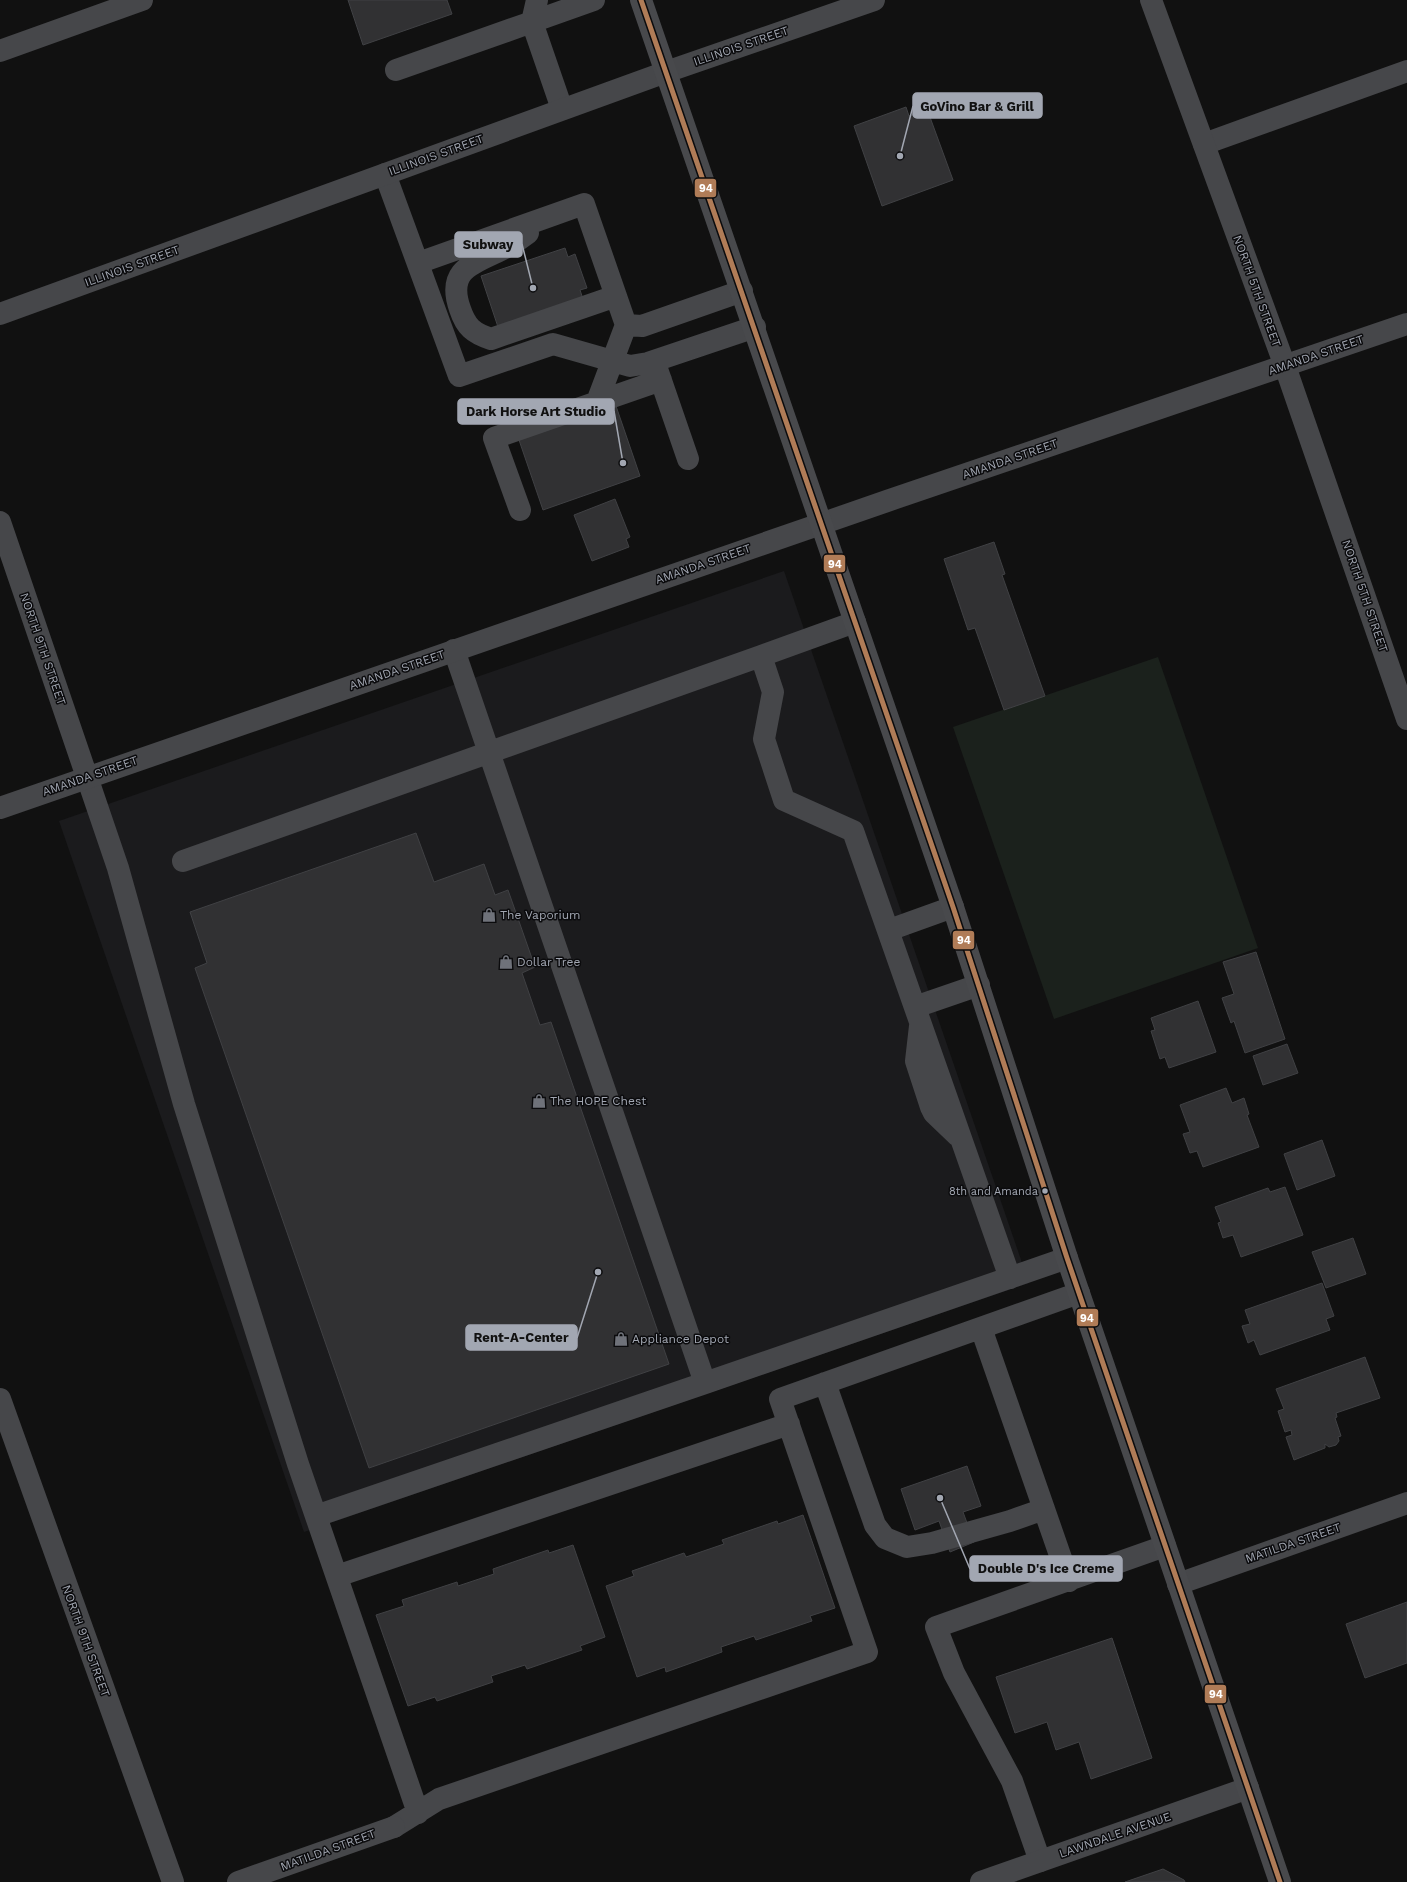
<svg xmlns="http://www.w3.org/2000/svg" width="1407" height="1882" viewBox="0 0 1407 1882" font-family="'Work Sans',sans-serif">
  <style>
    .built { fill: #1b1b1d }
    .green { fill: #1b211c }
    .building { fill: #313133; stroke: #404144 }
    .lines { fill: none; stroke-linecap: round; stroke-linejoin: round }
    .lane { stroke: #46474a; stroke-width: 22 }
    .street { stroke: #46474a; stroke-width: 22 }
    .primary { stroke: #48494c; stroke-width: 22 }
    .bus-1-casing { stroke: #0b0b0d; stroke-width: 8 }
    .bus-1 { stroke: #b07c57; stroke-width: 5 }
    .bus-dot { fill: #a2a7b2; stroke: #0b0b0d; stroke-width: 1.5 }
    .labels { text-anchor: middle; dominant-baseline: central; stroke-width: 3; stroke-linejoin: round; paint-order: stroke }
    .bus-label { font-size: 11px; fill: #a2a7b2; stroke: #0b0b0d; text-anchor: end }
    .street-label { font-size: 12px; fill: #a2a7b2; stroke: #0b0b0d }
    .poi-label { font-size: 12px; fill: #a2a7b2; stroke: #0b0b0d; text-anchor: start }
    .leader { fill: none; stroke: #a2a7b2; stroke-width: 1.5 }
    .callout-dot { fill: #a2a7b2; stroke: #0b0b0d; stroke-width: 1.5 }
    .callout { fill: #a2a7b2; stroke: #a2a7b2; stroke-width: 1.5 }
    .callout-label { font-size: 13px; text-anchor: middle; font-weight: bold; fill: #111 }
    .line-badge { stroke: #0b0b0d; stroke-width: 1.5 }
    .badge-label { font-size: 11px; text-anchor: middle; font-weight: bold; fill: #fff }
  </style>
  <rect width="100%" height="100%" fill="#111"/>
  <path class="built" d="M784,571L1029,1283L304,1532L59,821Z"/>
  <path class="green" d="M1158,657L1258,948L1054,1019L953,727Z"/>
  <path class="building" d="M348,0H447L452,14L363,45Z
    M906,107L909,116L927,109L953,180L882,206L854,126Z
    M565,248L568,257L575,254L587,288L580,290L583,299L498,327L481,276Z
    M616,406L640,476L543,510L519,440Z
    M615,499L630,537L626,539L629,547L592,561L574,515Z
    M994,542L1005,574L1002,575L1045,696L1004,710L975,628L968,630L944,559Z
    M416,833L434,882L484,864L495,895L508,890L535,967L522,973L540,1025L551,1022L669,1364L369,1468L195,968L207,963L190,912Z
    M1256,952L1285,1039L1245,1053L1234,1021L1231,1023L1222,998L1234,994L1223,962Z
    M1198,1001L1216,1052L1169,1068L1165,1057L1160,1059L1151,1031L1155,1030L1151,1018Z
    M1287,1044L1298,1073L1263,1085L1253,1056Z
    M1226,1088L1232,1103L1244,1098L1249,1114L1247,1115L1259,1147L1203,1167L1197,1151L1190,1153L1183,1134L1190,1132L1180,1105Z
    M1322,1140L1335,1176L1297,1190L1284,1154Z
    M1285,1187L1303,1235L1241,1257L1233,1235L1223,1238L1218,1223L1221,1222L1215,1207L1268,1188L1270,1192Z
    M1353,1238L1366,1274L1326,1288L1312,1252Z
    M1322,1283L1334,1316L1326,1319L1330,1330L1260,1355L1254,1340L1248,1343L1242,1326L1250,1324L1245,1310Z
    M1365,1357L1380,1398L1336,1413L1337,1417L1335,1418L1341,1436L1338,1437L1339,1441L1336,1445L1329,1447L1325,1444V1448L1294,1460L1286,1437L1292,1435L1291,1430L1285,1432L1278,1411L1284,1409L1276,1389Z
    M967,1466L981,1506L963,1512L974,1542L950,1552L939,1521L915,1530L901,1489Z
    M803,1515L835,1608L810,1616L812,1621L756,1640L754,1636L721,1647L722,1652L666,1672L665,1667L637,1677L606,1586L634,1576L632,1571L684,1553L686,1557L724,1544L722,1540L777,1521L778,1524Z
    M573,1545L605,1637L580,1646L582,1650L527,1669L525,1665L491,1676L493,1682L437,1701L435,1697L408,1706L376,1615L404,1606L402,1600L457,1582L458,1586L494,1574L493,1569L548,1550L549,1553Z
    M1407,1602V1663L1365,1678L1346,1624Z
    M1112,1638L1152,1758L1091,1779L1079,1742L1056,1750L1047,1722L1015,1733L996,1677Z
    M1163,1869L1184,1880L1185,1882H1125Z"/>
  <g class="lines">
    <path class="lane" d="M532,22L594,0
      M532,22L537,0
      M0,51L142,0
      M396,70L532,22L562,109
      M1204,144L1407,71
      M385,174L459,376L553,344L630,366L648,363L755,327
      M528,233C519,240 508,247 497,252C469,265 447,272 460,309C466,327 473,333 491,339L616,296
      M418,263L584,204L626,325L597,402
      M626,325L642,326L742,291
      M656,366L688,459
      M520,510L494,438L661,380
      M454,650L705,1383L1067,1258
      M761,656L855,622
      M87,777L118,868L184,1104L298,1464L418,1813
      M183,861L761,656L773,692L764,739L784,800L853,831L1010,1278
      M889,930L953,907
      M915,1007L979,985
      M920,1026L916,1061L931,1107L934,1113L958,1136
      M981,1328L1069,1581
      M825,1383L875,1525L885,1538L907,1547L932,1543L1010,1521L1044,1509
      M316,1516L705,1383
      M337,1576L789,1424
      M394,1827L439,1799L867,1652L780,1399L1079,1293
      M1040,1861L1012,1781L954,1673L936,1627L1165,1546"/>
    <path class="street" d="M1151,0L1285,366L1407,719
      M0,314L666,72L874,0
      M0,522L87,777
      M0,808L887,501L1407,324
      M0,1399L173,1882
      M1178,1584L1407,1503
      M238,1882L394,1827
      M981,1882L1248,1788"/>
    <path class="primary" d="M641,0L953,907L1067,1258L1280,1882"/>
    <defs>
      <path id="bus-1" d="M641,0L953,907L1067,1258L1280,1882"/>
    </defs>
    <use href="#bus-1" class="bus-1-casing"/>
    <use href="#bus-1" class="bus-1"/>
  </g>
  <defs>
    <symbol id="shop-bare" viewBox="-9 -9 18 18"><path d="M-5-2.5h2.3a2.7 3.5 0 0 1 5.4 0H5L5.5 6h-11ZM-1.5-2.5h3a1.5 2.3 0 0 0-3 0Z" fill="#6f727a" stroke="#0b0b0d" stroke-width="2.5" paint-order="stroke"/></symbol>
  </defs>
  <g fill-rule="evenodd">
    <use href="#shop-bare" x="479" y="905" width="20" height="20"/>
    <use href="#shop-bare" x="496" y="952" width="20" height="20"/>
    <use href="#shop-bare" x="529" y="1091" width="20" height="20"/>
    <use href="#shop-bare" x="611" y="1329" width="20" height="20"/>
  </g>
  <circle class="bus-dot" cx="1045" cy="1191" r="3.5"/>
  <g class="labels">
    <g class="bus-label">
      <text x="1038" y="1191">8th and Amanda</text>
    </g>
    <g class="street-label">
      <text transform="translate(741 46) rotate(-19)">ILLINOIS STREET</text>
      <text transform="translate(436 155) rotate(-20)">ILLINOIS STREET</text>
      <text transform="translate(132 266) rotate(-20)">ILLINOIS STREET</text>
      <text transform="translate(1257 291) rotate(70)">NORTH 5TH STREET</text>
      <text transform="translate(1316 355) rotate(-19)">AMANDA STREET</text>
      <text transform="translate(1010 459) rotate(-19)">AMANDA STREET</text>
      <text transform="translate(703 564) rotate(-19)">AMANDA STREET</text>
      <text transform="translate(1365 596) rotate(71)">NORTH 5TH STREET</text>
      <text transform="translate(43 649) rotate(71)">NORTH 9TH STREET</text>
      <text transform="translate(397 670) rotate(-19)">AMANDA STREET</text>
      <text transform="translate(90 776) rotate(-19)">AMANDA STREET</text>
      <text transform="translate(1293 1543) rotate(-19)">MATILDA STREET</text>
      <text transform="translate(86 1641) rotate(70)">NORTH 9TH STREET</text>
      <text transform="translate(1115 1835) rotate(-19)">LAWNDALE AVENUE</text>
      <text transform="translate(328 1850) rotate(-20)">MATILDA STREET</text>
    </g>
    <g class="poi-label">
      <text x="500" y="915">The Vaporium</text>
      <text x="517" y="962">Dollar Tree</text>
      <text x="550" y="1101">The HOPE Chest</text>
      <text x="632" y="1339">Appliance Depot</text>
    </g>
  </g>
  <path class="leader" d="M900 156L913 106M533 288L522 244M623 463L614 411M598 1272L577 1338M940 1498L970 1569"/>
  <g class="callout-dot">
    <circle cx="900" cy="156" r="4"/>
    <circle cx="533" cy="288" r="4"/>
    <circle cx="623" cy="463" r="4"/>
    <circle cx="598" cy="1272" r="4"/>
    <circle cx="940" cy="1498" r="4"/>
  </g>
  <g class="callout">
    <rect x="913" y="93" width="129" height="25" rx="4"/>
    <rect x="455" y="232" width="67" height="25" rx="4"/>
    <rect x="458" y="399" width="156" height="25" rx="4"/>
    <rect x="466" y="1325" width="111" height="25" rx="4"/>
    <rect x="970" y="1556" width="152" height="25" rx="4"/>
  </g>
  <g class="callout-label">
    <text x="977" y="111">GoVino Bar &amp; Grill</text>
    <text x="488" y="249">Subway</text>
    <text x="536" y="416">Dark Horse Art Studio</text>
    <text x="521" y="1342">Rent-A-Center</text>
    <text x="1046" y="1573">Double D's Ice Creme</text>
  </g>
  <g class="line-badge">
    <rect x="694" y="178" width="23" height="20" rx="4" fill="#b07c57"/>
    <rect x="823" y="554" width="23" height="19" rx="4" fill="#b07c57"/>
    <rect x="952" y="930" width="23" height="20" rx="4" fill="#b07c57"/>
    <rect x="1076" y="1308" width="23" height="19" rx="4" fill="#b07c57"/>
    <rect x="1204" y="1684" width="23" height="20" rx="4" fill="#b07c57"/>
  </g>
  <g class="badge-label">
    <text x="706" y="192">94</text>
    <text x="835" y="568">94</text>
    <text x="964" y="944">94</text>
    <text x="1087" y="1322">94</text>
    <text x="1216" y="1698">94</text>
  </g>
</svg>
